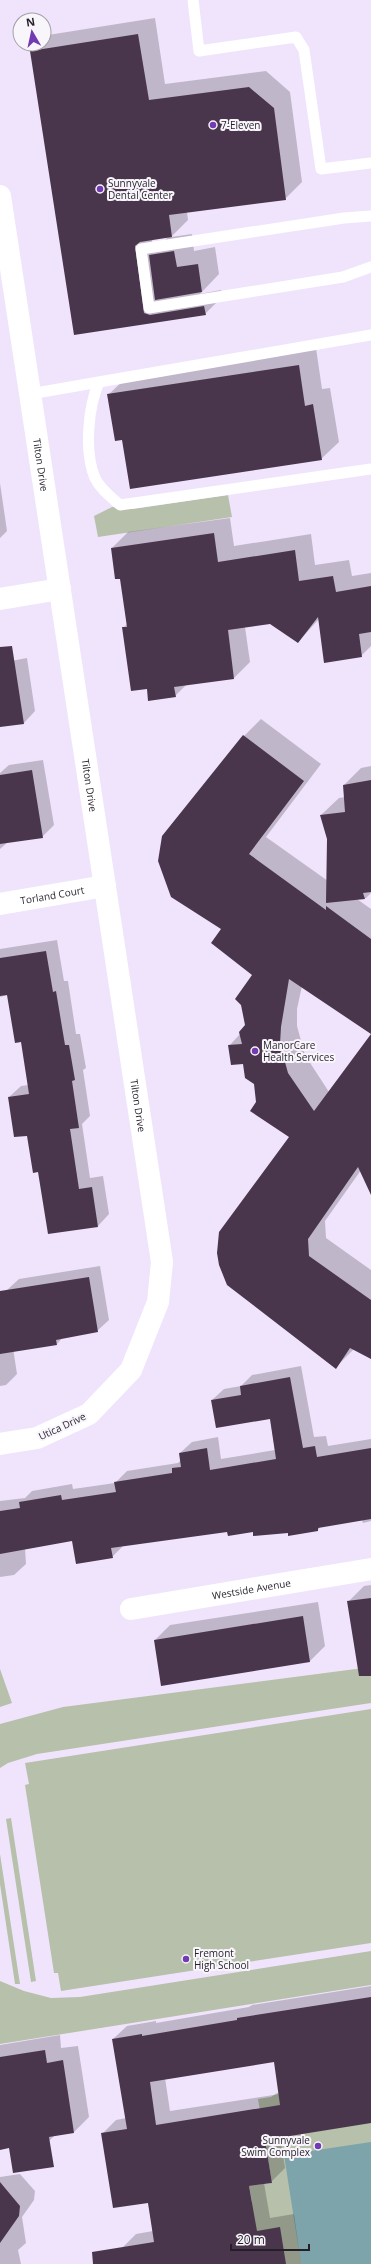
<svg xmlns="http://www.w3.org/2000/svg" width="371" height="2264" viewBox="0 0 371 2264" font-family="'Open Sans',sans-serif">
  <style>
    .green { fill: #b7c0aa }
    .water { fill: #7ca4aa }
    .shadow { fill: #0003; fill-rule: evenodd }
    .building { fill: #4a364c; fill-rule: evenodd }
    .lines { fill: none; stroke-linecap: round; stroke-linejoin: round }
    .lane { stroke: #fff; stroke-width: 11 }
    .street { stroke: #fff; stroke-width: 22 }
    .poi-dot { fill: #723bb2; stroke: #f8f5fb; stroke-width: 1.5 }
    .labels { text-anchor: middle; dominant-baseline: central; stroke-width: 4; stroke-linejoin: round; paint-order: stroke }
    .poi-label { font-size: 10px; fill: #251f2a; stroke: #f8f5fb; text-anchor: start }
    .street-label { font-size: 10px; fill: #251f2a; stroke: #f8f5fb }
  </style>
  <rect width="100%" height="100%" fill="#f0e4fc"/>
  <path class="green" d="M228,495L232,517L98,537L94,516L112,507L133,509Z
    M371,1667V1703L37,1754L8,1763L0,1768V1724L63,1707Z
    M0,1669L12,1703L0,1707Z
    M371,1709V1943L61,1991L58,1973H54L25,1785L29,1784L25,1763Z
    M11,1818L36,1981L31,1982L6,1819Z
    M0,1854L20,1984H15L0,1884Z
    M371,1951V1985L0,2044V1981L24,1991L51,1998L80,1997Z
    M371,2079V2264H286L216,2237L252,2201L249,2186L272,2183L258,2099L271,2097L277,2093Z"/>
  <path class="water" d="M371,2142V2264H301L284,2155Z"/>
  <path class="shadow" d="M155,18L165,84L266,71L290,92L302,182L285,199L187,212L188,220L171,237L192,234L194,251L215,247L219,274L200,294L221,290L222,297L205,314L75,334L31,52L39,44H44V39L48,35ZM168,237L153,252L152,239ZM140,305L145,311H142Z
    M316,348L322,389L330,388L339,442L321,459L123,439L108,395L126,378Z
    M0,483L7,531L0,538Z
    M230,518L234,546L311,534L315,565L349,560L352,576L371,573V646L361,656L319,619L298,642L271,623L245,627L250,662L234,678L187,684L175,696L148,688L123,628L127,624L121,578L112,548L128,532Z
    M27,658L35,711L24,723L0,726V663Z
    M261,719L321,764L266,837L328,881V838L321,815L339,798L345,797L344,785L361,768L371,766V893L366,898L357,899L371,909V1033L302,986L297,1009V1026L305,1055L329,1092L371,1036V1156L325,1221L326,1238L371,1270V1348L354,1349L336,1367L228,1284L290,1137L257,1103L255,1083L244,1063L229,1046L240,1034L246,1025L254,975L223,929L244,736Z
    M43,760L54,825L42,837L9,841L0,849V773L9,765Z
    M57,940L64,981H68L76,1034H80L86,1068L83,1070L90,1116L82,1124L90,1178L103,1176L109,1214L98,1226L39,1171L28,1134L9,1097L21,1086L29,1085L22,1041L8,995L0,997V949Z
    M100,1266L109,1320L97,1331L63,1337L57,1344L7,1290L19,1279Z
    M10,1328L17,1374L6,1385L0,1386V1330Z
    M301,1366L314,1437L326,1436L328,1446L371,1439V1521L363,1523L362,1520L321,1526L318,1530L228,1531L124,1545L112,1557L73,1540L25,1548L26,1564L14,1575L0,1577V1501L25,1498L32,1491L72,1484L73,1489L115,1483L127,1471L178,1463L181,1460L180,1453L192,1442L218,1437L221,1459L275,1450L270,1418L212,1400L224,1389L241,1386L252,1375Z
    M371,1585V1653L348,1602L364,1586Z
    M318,1602L325,1646L310,1661L155,1640L170,1625Z
    M371,1986V2122L280,2136L285,2168L271,2182L264,2183L270,2218L294,2214L301,2264H125L122,2248L136,2234L153,2231L148,2202L103,2133L116,2120L126,2118L113,2039L127,2026L156,2021V2023L249,2007L252,2005ZM275,2061L280,2094L170,2111L165,2078Z
    M60,2035L61,2048L78,2046L89,2117L74,2132L55,2135L49,2141L0,2149V2045Z
    M20,2174L35,2191L34,2200L22,2217L26,2243L18,2250L21,2264H0V2177Z"/>
  <path class="building" d="M138,34L149,100L249,87L274,108L286,200L169,215L172,237L140,242L135,246L144,313L150,315L204,306L206,315L74,335L30,51Z
    M174,251L177,267L198,264L202,292L155,300L149,255Z
    M299,365L305,406L313,404L322,460L130,489L122,440L115,441L107,394Z
    M214,533L218,562L295,550L299,581L333,576L336,592L371,586V632L359,634L362,657L324,663L318,617L298,643L270,624L228,630L234,679L174,687L176,697L148,701L147,689L131,691L122,627H127L120,579H115L111,548Z
    M12,646L24,724L0,727V647Z
    M243,735L304,781L249,854L326,910V906L371,939V1034L289,979L281,1027L280,1044L288,1073L314,1111L371,1034V1195L358,1167L308,1239L309,1256L371,1300V1359L350,1348L336,1369L227,1285L219,1265L217,1253L219,1232L289,1137L250,1111L256,1102L254,1084L245,1078L243,1064L231,1065L228,1045L242,1044L239,1032L245,1025L241,1005L235,999L252,975L211,943L221,929L171,897L158,861L162,836Z
    M32,770L43,838L0,844V775Z
    M371,780V892L363,893L365,899L326,903L327,839L320,815L345,812L343,785Z
    M46,951L53,992L56,991L65,1045H69L75,1080L72,1081L79,1128L70,1129L79,1189L92,1187L98,1227L48,1234L38,1172L33,1173L27,1136L14,1137L8,1097L29,1094L21,1042L15,1043L7,995L0,996V958Z
    M89,1277L98,1332L56,1340L57,1345L0,1354V1291Z
    M290,1377L303,1448L315,1446L317,1457L371,1448V1519L318,1528V1531L288,1536V1533L253,1536V1532L228,1536L227,1532L111,1548L113,1558L76,1564L72,1541L0,1554V1511L20,1508L19,1502L61,1495L62,1500L116,1492L114,1482L172,1473V1468L181,1467L179,1453L207,1448L210,1470L276,1459L270,1419L216,1428L211,1400L241,1395L240,1386Z
    M371,1598V1676H359L347,1601Z
    M303,1616L310,1662L161,1686L154,1640Z
    M371,1997V2123L265,2140L272,2183L249,2186L257,2231L280,2227L286,2264H93L92,2252L154,2242L148,2203L113,2208L101,2133L127,2129L112,2039L142,2034V2036L237,2020V2018ZM274,2062L280,2105L156,2125L150,2082Z
    M45,2050L47,2063L63,2060L74,2133L49,2137L54,2167L13,2173L9,2148L0,2150V2057Z
    M0,2182L20,2206L19,2216L0,2243Z"/>
  <g class="lines">
    <path class="lane" d="M193,0L199,51L296,37L304,50L321,169L371,163
      M371,216L344,218L141,249L149,308L343,277L371,267
      M371,335L99,382C88,407 84,452 95,478C100,489 111,497 120,505L371,469
      M30,394L99,382"/>
    <g class="street">
      <path id="s1" d="M0,196L162,1262L158,1302L131,1370L89,1414L37,1438L0,1444"/>
      <path d="M0,599L60,589"/>
      <path id="s2" d="M0,904L105,886"/>
      <path id="s3" d="M131,1609L371,1569"/>
    </g>
  </g>
  <g class="poi-dot">
    <circle cx="213" cy="125" r="4"/>
    <circle cx="100" cy="189" r="4"/>
    <circle cx="255" cy="1051" r="4"/>
    <circle cx="186" cy="1959" r="4"/>
    <circle cx="318" cy="2146" r="4"/>
  </g>
  <g class="labels">
    <g class="poi-label">
      <text x="221" y="125">7-Eleven</text>
      <text x="108" y="183">Sunnyvale<tspan x="108" dy="12">Dental Center</tspan></text>
      <text x="263" y="1045">ManorCare<tspan x="263" dy="12">Health Services</tspan></text>
      <text x="194" y="1953">Fremont<tspan x="194" dy="12">High School</tspan></text>
      <text x="310" y="2140" text-anchor="end">Sunnyvale<tspan x="310" dy="12">Swim Complex</tspan></text>
    </g>
    <g class="street-label">
      <text stroke="none"><textPath href="#s1" startOffset="272">Tilton Drive</textPath></text>
      <text stroke="none"><textPath href="#s1" startOffset="596">Tilton Drive</textPath></text>
      <text stroke="none"><textPath href="#s2" startOffset="53">Torland Court</textPath></text>
      <text stroke="none"><textPath href="#s1" startOffset="920">Tilton Drive</textPath></text>
      <text transform="translate(62 1426) rotate(-25)">Utica Drive</text>
      <text stroke="none"><textPath href="#s3" startOffset="122">Westside Avenue</textPath></text>
    </g>
  </g>
  <g transform="translate(32 32) rotate(351)"><circle r="19" fill="#f8f5fb" stroke="#a49fa7"/>
  <path d="M0-3L7 15L0 10L-7 15Z" fill="#723bb2"/>
  <text y="-6" font-size="11" font-weight="bold" text-anchor="middle" fill="#251f2a">N</text>
  </g>
  <path d="M231 2244v6h78v-6" fill="none" stroke="#251f2a" stroke-width="2"/>
  <text x="237" y="2244" font-size="12" fill="#251f2a" stroke="#f8f5fb" stroke-width="3" paint-order="stroke">20 m</text>
</svg>
